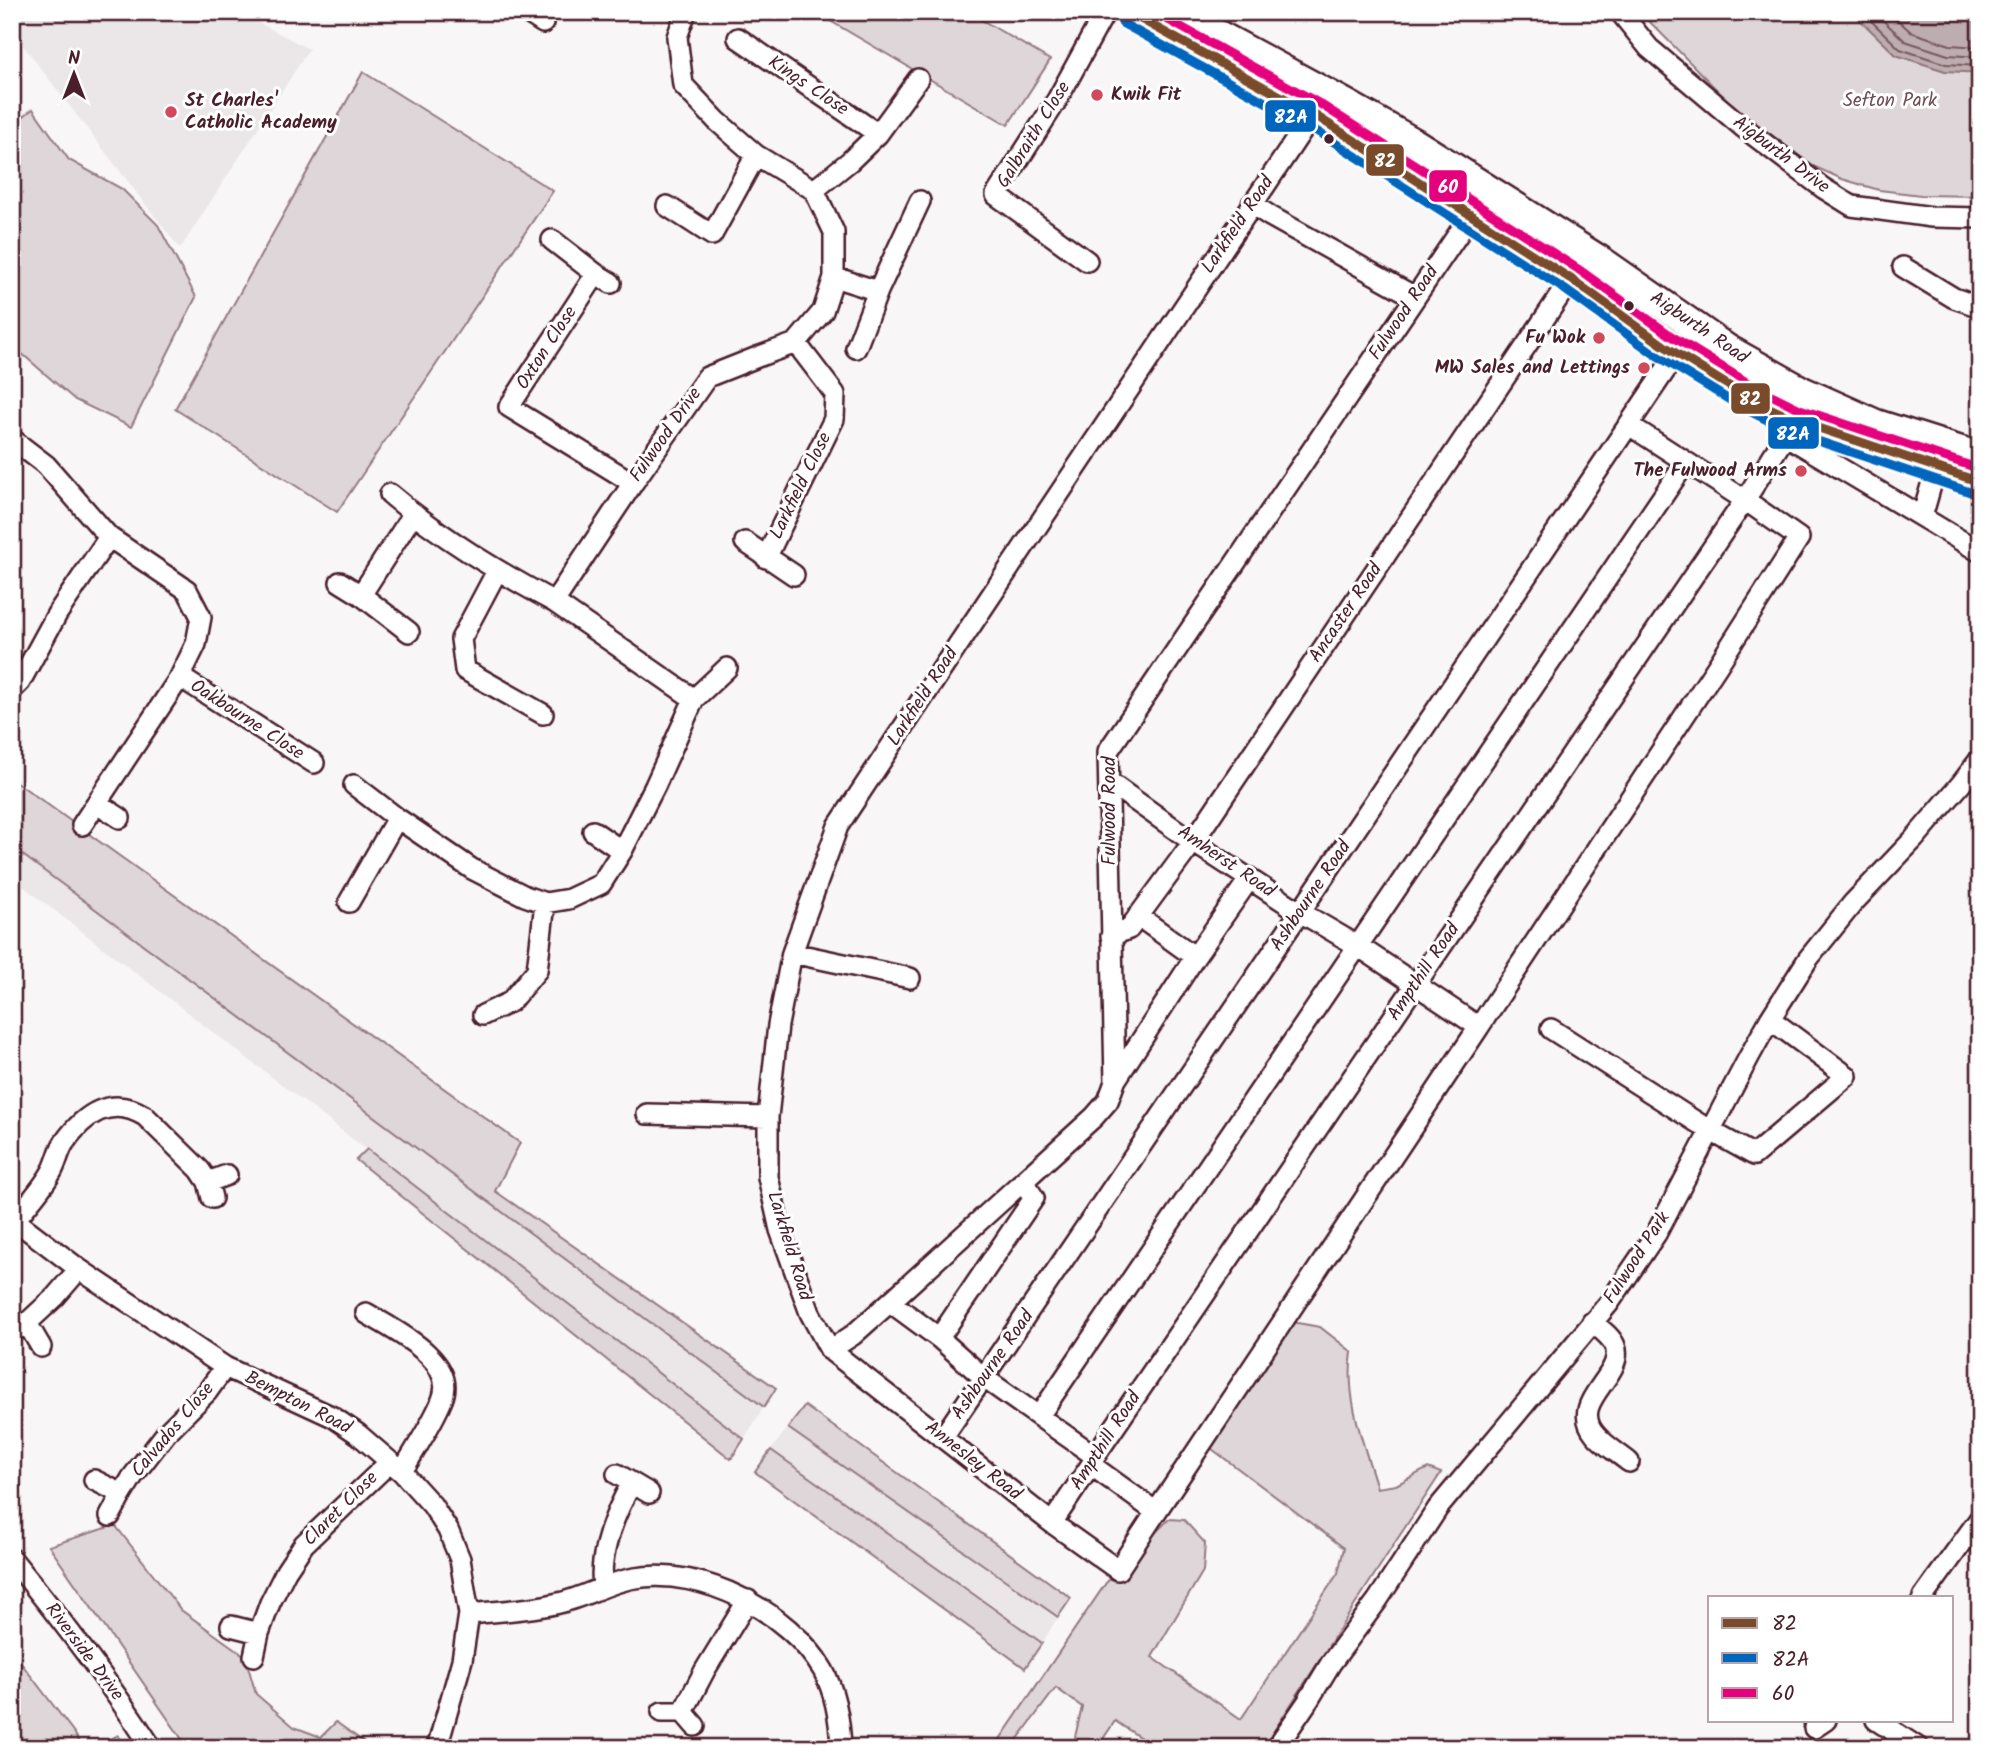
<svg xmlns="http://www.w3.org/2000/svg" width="1992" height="1760" viewBox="0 0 1992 1760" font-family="Kalam,sans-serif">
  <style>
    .built { fill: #ebe6e8 }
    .green { fill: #ded6d9; stroke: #947a82; stroke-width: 2 }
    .water { fill: #bdadb0; stroke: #8f747b; stroke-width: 2 }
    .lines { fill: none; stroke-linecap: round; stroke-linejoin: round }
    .shore { stroke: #785860; stroke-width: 2 }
    .minor-casing { stroke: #4a1f2b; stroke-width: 24 }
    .highway-casing { stroke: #4a1f2b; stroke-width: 33 }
    .minor { stroke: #fff; stroke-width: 19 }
    .highway { stroke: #fff; stroke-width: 28 }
    .bus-1-casing { stroke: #fff; stroke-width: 14 }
    .bus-2-casing { stroke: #fff; stroke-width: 14 }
    .bus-3-casing { stroke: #fff; stroke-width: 14 }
    .bus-1 { stroke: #7a4b2a; stroke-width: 9 }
    .bus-2 { stroke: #0065bd; stroke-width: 9 }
    .bus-3 { stroke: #e5007d; stroke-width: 9 }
    .poi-dot { fill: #d1495b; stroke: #fff; stroke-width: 2.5 }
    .bus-dot { fill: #4a1f2b; stroke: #fff; stroke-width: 2.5 }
    .labels { text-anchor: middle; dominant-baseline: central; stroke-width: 6; stroke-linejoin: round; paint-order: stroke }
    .street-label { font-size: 19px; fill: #4a1f2b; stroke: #fff }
    .poi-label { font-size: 19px; font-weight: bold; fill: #4a1f2b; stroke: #fff; text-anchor: end }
    .park-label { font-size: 19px; fill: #6f4d56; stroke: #fff }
    .line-badge { stroke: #fff; stroke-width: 2.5 }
    .badge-label { font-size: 19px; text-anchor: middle; font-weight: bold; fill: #fff }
  </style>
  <rect width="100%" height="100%" fill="#f8f6f7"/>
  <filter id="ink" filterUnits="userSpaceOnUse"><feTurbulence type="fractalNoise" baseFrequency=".0143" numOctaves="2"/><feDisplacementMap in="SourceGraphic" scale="14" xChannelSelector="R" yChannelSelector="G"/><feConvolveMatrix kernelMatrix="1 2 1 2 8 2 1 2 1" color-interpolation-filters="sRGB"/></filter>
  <g filter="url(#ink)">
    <path class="built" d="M12,12H238L309,49L180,249L12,31Z
      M12,847L764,1407L744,1439L12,878Z
      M788,1428L1058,1617L1042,1643L771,1450Z"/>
    <path class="green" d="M815,12H968L1050,60L1008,125Z
      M1640,12H1980V196L1921,195L1879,190L1842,179L1813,166L1733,106Z
      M363,72L553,191L337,512L175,409Z
      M33,109L69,160L122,189L158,225L196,297L131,427L75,400L12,345V125Z
      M12,779L520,1143L495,1191L776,1388L764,1407L12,847Z
      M367,1149L744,1439L731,1459L356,1160Z
      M1286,1321L1320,1327L1352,1352C1345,1400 1364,1444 1377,1488L1396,1485L1428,1468L1441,1473L1396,1541L1263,1748H1156L1115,1721L1097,1748H1086L1075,1737L1082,1707L1056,1688L1011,1748H994L1106,1583L1169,1519L1184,1520L1205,1543L1203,1571L1152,1657L1241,1719L1338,1573L1344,1548L1204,1443Z
      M805,1406L1071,1598L1058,1617L788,1428Z
      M771,1450L1042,1643L1025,1668L755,1472Z
      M115,1525L181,1610L245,1656L256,1694L294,1727L321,1737L336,1722L372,1748H188L49,1546Z
      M12,1651L75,1734L82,1748H12Z
      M118,1735L127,1748H96L97,1747Z"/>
    <path class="water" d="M1852,12H1980V73L1945,71L1896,55Z"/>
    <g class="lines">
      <path class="shore" d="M1862,12L1900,49L1946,64L1980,66
        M1874,12L1905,41L1948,55L1980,57
        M1889,12L1911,32L1950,45L1980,47"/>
      <defs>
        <path id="minor" d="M526,12L543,23
          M686,12L677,37L683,85L717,121L756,155L814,190L834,232V277L823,311L796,343L760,356L707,377L633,483L554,602L694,699
          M1620,12L1649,48L1744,128L1823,188L1852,206L1932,217L1980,218
          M738,38L878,134
          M814,190L850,161L878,134L918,79
          M1252,204L1270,216L1415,297
          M667,206L712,235L756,155
          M552,240L596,274L611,283
          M1087,261L996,195L1057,100L1105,12
          M1903,267L1954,298L1980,307
          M596,274L509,407L633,483
          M834,277L878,291
          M856,348L878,291L920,201
          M1785,435L1980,552
          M12,439L46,465L109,537L187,590L201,617L196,644L180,677L82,825
          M390,494C440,537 497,571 554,602
          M1922,517L1936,468
          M745,542L794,575
          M766,558L834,419L835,394L796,343
          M497,571L461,639L465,670L543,714
          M340,582L361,595L409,632
          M361,595L413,514
          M180,677L314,763
          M12,690L20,682L57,614L109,537
          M1109,782L1193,842L1300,912L1358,946L1479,1027L1156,1512
          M354,785L397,818L472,869L525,896L545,903L569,899L601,884L622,851L655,786L694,699L727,668
          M97,803L120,818
          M593,831L622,851
          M349,902L397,818
          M1138,916L1195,957
          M1111,936L1129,929L1193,842L1571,279L1580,248
          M792,953L910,978
          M483,1015L510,1002L537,970L545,903
          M1479,1027L1718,665L1799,538L1745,500L1629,425
          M1551,1029L1709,1130L1754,1155L1847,1076L1770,1019
          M1115,1081L1195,957L1250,878
          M647,1114L768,1117
          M212,1198L208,1182L227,1175
          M12,1218L79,1269L225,1367L333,1417L358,1434L402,1472L432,1505L448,1530L460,1559L469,1614L462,1660L437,1748
          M15,1220C27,1205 41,1190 51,1173C57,1164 58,1152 64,1143C84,1114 111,1095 145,1116L200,1170L208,1182
          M890,1302L939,1338L984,1378L1095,1456
          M366,1313C393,1330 459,1360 442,1400C433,1423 415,1449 402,1472
          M1592,1322C1600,1329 1611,1336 1615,1346C1626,1376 1567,1401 1595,1434C1604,1445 1618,1453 1629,1462
          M27,1323L55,1297L79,1269
          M12,1332L27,1323L41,1347
          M939,1338L1034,1198L1023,1181
          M830,1350L853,1335L890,1302L1094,1117L1108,1101L1115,1082L1108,751L1471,215
          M1039,1416L1686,462
          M943,1437L1300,912L1677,353
          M1091,1465L1156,1512L1118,1570L1052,1523L830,1350L810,1313L780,1230L768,1177V1117L778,1025L792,953L838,826L938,675L1313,114
          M617,1474L649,1493
          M94,1480L122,1494L110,1516
          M122,1494L133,1476L167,1432L207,1392L225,1367
          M1052,1523L1091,1465L1095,1456L1745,500L1795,420
          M12,1559C62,1620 109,1682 152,1748
          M603,1586C598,1554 616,1510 632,1483
          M1923,1597L1980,1518
          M469,1614C499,1611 530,1610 559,1603C586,1597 608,1582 635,1578C703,1567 789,1612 823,1670C836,1694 840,1721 841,1748
          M231,1626L259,1633L270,1603L286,1571L304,1544L390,1462
          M254,1656L259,1633
          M662,1712H683L695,1726
          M683,1712L705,1670L748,1600
          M1876,1720L1919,1748
          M1814,1728L1826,1720
          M1276,1748L1308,1701L1331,1663L1377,1601L1438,1508L1609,1303L1656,1234L1749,1057L1770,1019L1808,959L1853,903L1914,839L1961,784L1980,759"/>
        <path id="highway" d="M1128,12L1313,114L1571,279L1663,345L1747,397L1795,420L1980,482
          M1176,12L1346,104L1413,142L1604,263L1727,349L1802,391L1876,424L1980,457"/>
      </defs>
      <use href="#minor" class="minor-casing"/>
      <use href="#highway" class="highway-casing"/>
      <use href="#minor" class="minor"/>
      <use href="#highway" class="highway"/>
      <defs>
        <path id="bus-1" d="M1128,12L1313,114L1571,279L1663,345L1747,397L1795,420L1980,482"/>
        <path id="bus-2" d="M1122,23L1307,125L1564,289L1656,355L1741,407L1791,432L1976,494"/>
        <path id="bus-3" d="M1154,12L1320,104L1578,269L1670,335L1753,386L1800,409L1980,469"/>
      </defs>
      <use href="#bus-1" class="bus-1-casing"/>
      <use href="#bus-2" class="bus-2-casing"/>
      <use href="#bus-3" class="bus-3-casing"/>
      <use href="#bus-1" class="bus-1"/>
      <use href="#bus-2" class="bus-2"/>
      <use href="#bus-3" class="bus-3"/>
    </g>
  </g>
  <g class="poi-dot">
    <circle cx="1097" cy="95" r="7"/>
    <circle cx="171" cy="112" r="7"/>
    <circle cx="1599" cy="338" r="7"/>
    <circle cx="1644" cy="368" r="7"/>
    <circle cx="1801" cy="471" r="7"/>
  </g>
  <g class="bus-dot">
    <circle cx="1329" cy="139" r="6"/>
    <circle cx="1629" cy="306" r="6"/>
  </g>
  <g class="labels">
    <g class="street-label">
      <text transform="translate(808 86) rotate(34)">Kings Close</text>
      <text transform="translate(1034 135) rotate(-58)">Galbraith Close</text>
      <text transform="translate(1781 155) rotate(37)">Aigburth Drive</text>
      <text transform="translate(1238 225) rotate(-56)">Larkfield Road</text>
      <text transform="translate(1404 313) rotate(-56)">Fulwood Road</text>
      <text transform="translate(1699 328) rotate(34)">Aigburth Road</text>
      <text transform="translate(547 348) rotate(-57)">Oxton Close</text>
      <text transform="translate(666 435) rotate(-55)">Fulwood Drive</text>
      <text transform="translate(801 486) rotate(-64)">Larkfield Close</text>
      <text transform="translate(1346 613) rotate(-56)">Ancaster Road</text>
      <text transform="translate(923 697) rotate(-57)">Larkfield Road</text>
      <text transform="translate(247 720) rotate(33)">Oakbourne Close</text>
      <text transform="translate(1110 811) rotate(-90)">Fulwood Road</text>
      <text transform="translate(1226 862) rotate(34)">Amherst Road</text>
      <text transform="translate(1311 896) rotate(-56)">Ashbourne Road</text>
      <text transform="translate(1424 972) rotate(-56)">Ampthill Road</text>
      <text transform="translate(789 1246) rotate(73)">Larkfield Road</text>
      <text transform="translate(1637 1258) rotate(-57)">Fulwood Park</text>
      <text transform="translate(993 1365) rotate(-55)">Ashbourne Road</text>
      <text transform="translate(298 1403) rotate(27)">Bempton Road</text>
      <text transform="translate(173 1430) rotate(-50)">Calvados Close</text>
      <text transform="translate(1106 1441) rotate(-57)">Ampthill Road</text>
      <text transform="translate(973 1461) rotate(38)">Annesley Road</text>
      <text transform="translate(341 1509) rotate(-45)">Claret Close</text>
      <text transform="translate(84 1652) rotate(53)">Riverside Drive</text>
    </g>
    <g class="poi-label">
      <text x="1111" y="95" text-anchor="start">Kwik Fit</text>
      <text x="185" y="101" text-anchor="start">St Charles'<tspan x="185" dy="22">Catholic Academy</tspan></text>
      <text x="1585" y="338">Fu Wok</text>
      <text x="1630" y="368">MW Sales and Lettings</text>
      <text x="1787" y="471">The Fulwood Arms</text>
    </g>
    <g class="park-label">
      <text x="1890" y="101">Sefton Park</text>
    </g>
  </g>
  <g class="line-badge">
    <rect x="1264" y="99" width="53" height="34" rx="7" fill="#0065bd"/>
    <rect x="1365" y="143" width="40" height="34" rx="7" fill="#7a4b2a"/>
    <rect x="1428" y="169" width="40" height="34" rx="7" fill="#e5007d"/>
    <rect x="1730" y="382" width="41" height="33" rx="7" fill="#7a4b2a"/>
    <rect x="1767" y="416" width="53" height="34" rx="7" fill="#0065bd"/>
  </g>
  <g class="badge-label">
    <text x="1291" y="123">82A</text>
    <text x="1385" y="167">82</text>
    <text x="1448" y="193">60</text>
    <text x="1750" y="405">82</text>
    <text x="1793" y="440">82A</text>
  </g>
  <rect width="1992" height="1760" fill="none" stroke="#fff" stroke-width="42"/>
  <rect x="21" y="21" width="1950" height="1718" fill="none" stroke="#4a1f2b" stroke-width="2.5" filter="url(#ink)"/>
  <rect x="1708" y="1596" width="245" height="126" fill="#ffffff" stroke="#b7a5aa" stroke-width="2"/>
  <rect x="1722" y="1618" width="35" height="10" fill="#7a4b2a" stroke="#b7a5aa" stroke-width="2"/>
  <text x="1772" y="1630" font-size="21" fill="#4a1f2b">82</text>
  <rect x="1722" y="1653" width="35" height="10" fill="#0065bd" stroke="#b7a5aa" stroke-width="2"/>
  <text x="1772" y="1666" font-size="21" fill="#4a1f2b">82A</text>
  <rect x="1722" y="1688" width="35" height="10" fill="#e5007d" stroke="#b7a5aa" stroke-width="2"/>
  <text x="1772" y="1700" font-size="21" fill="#4a1f2b">60</text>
  <g transform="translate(74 74)" stroke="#ffffff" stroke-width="5" paint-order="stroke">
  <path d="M0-5L12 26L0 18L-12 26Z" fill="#4a1f2b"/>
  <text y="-10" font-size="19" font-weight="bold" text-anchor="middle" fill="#4a1f2b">N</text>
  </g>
</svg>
